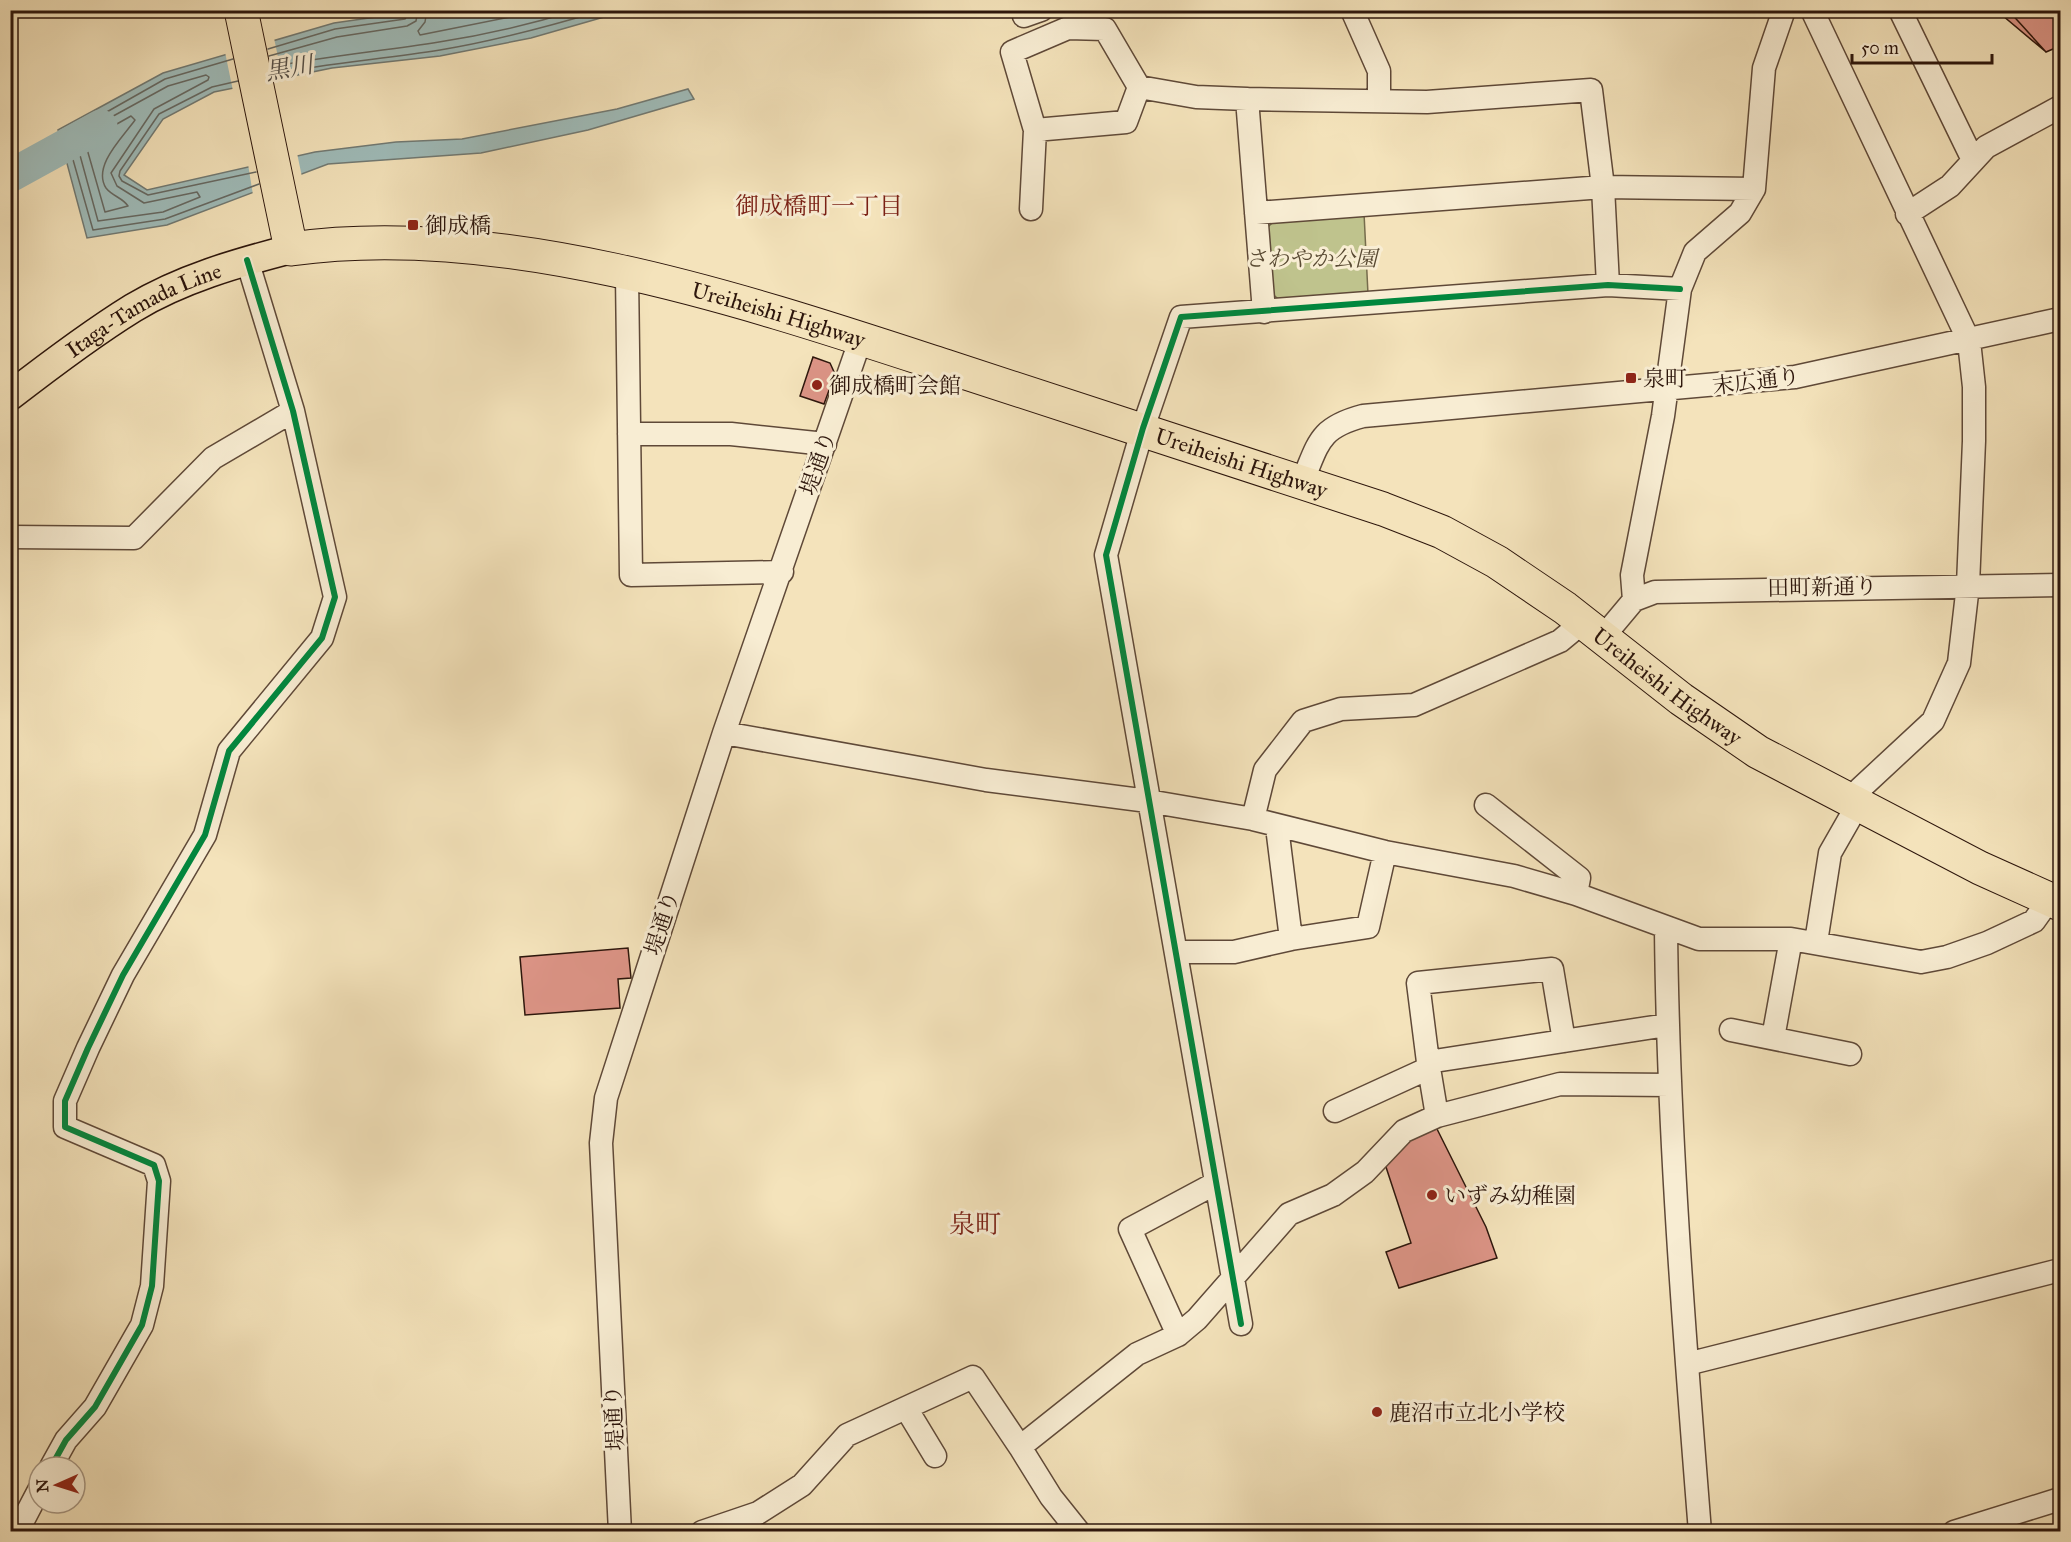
<svg xmlns="http://www.w3.org/2000/svg" width="2071" height="1542" viewBox="0 0 2071 1542" font-family="'IM FELL Great Primer','Noto Serif JP',serif">
  <style>
    .green { fill: #bfc38d; stroke: #766c4c; stroke-width: 1.5 }
    .water { fill: #9fbcba; stroke: #717a74; stroke-width: 1.5 }
    .pier { fill: #f4e3bb }
    .lines { fill: none; stroke-linecap: round; stroke-linejoin: round }
    .shore { stroke: #666963; stroke-width: 1.5 }
    .river { stroke: #9fbcba; stroke-width: 33 }
    .building { fill: #dc9486; stroke: #2d160c; stroke-width: 1.5 }
    .minor-casing { stroke: #5f4938; stroke-width: 25 }
    .major-casing { stroke: #2d160c; stroke-width: 31 }
    .highway-casing { stroke: #2d160c; stroke-width: 35 }
    .minor { stroke: #f8edd3; stroke-width: 22 }
    .major { stroke: #f4e3bb; stroke-width: 28 }
    .highway { stroke: #f4e3bb; stroke-width: 33 }
    .cycleway-casing { stroke: #f8edd3; stroke-width: 10 }
    .cycleway { stroke: #00873e; stroke-width: 6 }
    .poi-dot { fill: #8f2418; stroke: #f8edd3; stroke-width: 2 }
    .labels { text-anchor: middle; dominant-baseline: central; stroke-width: 6; stroke-linejoin: round; paint-order: stroke }
    .poi-label { font-size: 22px; fill: #2d160c; stroke: #f8edd3; text-anchor: start }
    .park-label { font-size: 22px; font-style: italic; fill: #594a33; stroke: #f8edd3 }
    .street-label { font-size: 22px; fill: #2d160c; stroke: #f8edd3 }
    .water-label { font-size: 24px; font-style: italic; fill: #555049; stroke: #f8edd3 }
    .neighbourhood-label { font-size: 24px; fill: #7a1f14; stroke: #f8edd3 }
    .quarter-label { font-size: 26px; fill: #7a1f14; stroke: #f8edd3 }
  </style>
  <rect width="100%" height="100%" fill="#f4e3bb"/>
  <filter id="stains"><feTurbulence type="fractalNoise" baseFrequency=".00333" numOctaves="4"/><feColorMatrix values="0 0 0 0 .2 0 0 0 0 .09 0 0 0 0 .02 0 0 0 .5 -.17"/></filter>
  <radialGradient id="worn" r=".72"><stop offset=".6" stop-color="#630" stop-opacity="0"/><stop offset="1" stop-color="#630" stop-opacity=".3"/></radialGradient>
  <path class="green" d="M1364,213L1368,294L1282,302L1270,292L1265,230L1275,220Z"/>
  <path class="water" d="M425,10L625,11L531,38L440,56L332,68L214,92L163,119L124,175L147,190L315,152L396,142L462,139L617,109L688,89L694,99L588,130L481,153L328,164L167,225L87,238L58,130L163,73L334,23Z"/>
  <path class="pier" d="M274,38L283,81L233,91L225,52Z
    M297,153L302,177L253,195L248,164Z"/>
  <g class="lines">
    <path class="shore" d="M427,10L425,22L418,31L420,35L545,10
      M268,49L335,29L405,19L411,10
      M269,56L337,37L407,26L416,21L418,10
      M233,59L165,79L66,135L93,230L165,219L259,184
      M271,67C327,56 383,51 439,42C486,35 532,24 577,10
      M273,74C328,63 384,59 440,50C496,41 550,26 604,10
      M206,75L209,77L208,80L154,109L111,173L117,186L144,203L197,192L200,197L163,212L98,221L75,137L168,86Z
      M238,81L212,87L159,114L120,171L119,176L122,181L148,195L256,172
      M131,116L135,120C123,137 92,166 106,188C112,196 123,198 128,206L105,212L85,142Z"/>
    <path class="river" d="M10,176L101,126"/>
  </g>
  <path class="building" d="M1996,10H2060V46L2046,52Z
    M2008,10H2060V46L2046,52Z
    M813,357L830,363L835,374L824,404L800,396Z
    M628,948L631,978L618,979L620,1008L525,1015L520,957Z
    M1436,1127L1486,1227L1497,1258L1399,1288L1386,1252L1411,1243L1385,1164L1400,1142Z"/>
  <g class="lines">
    <defs>
      <path id="minor" d="M1352,10L1379,71V101
        M1812,10L1969,341L1974,387V441L1968,585L1959,663L1933,721L1849,799
        M1900,10L1973,160
        M1024,16L1041,10
        M1035,130L1126,122L1139,87
        M1031,209L1035,130L1012,52L1068,28L1105,29L1139,87L1196,97L1247,99
        M1256,213L1603,187L1754,189
        M1907,214L1950,186L1986,147L2060,107
        M627,275L631,575L782,572
        M1264,312L1247,99L1427,102L1591,90L1603,187L1608,285
        M629,434H731L825,444
        M1302,482C1319,443 1318,428 1363,416L1795,377L2060,319
        M10,537L134,538L213,458L293,411
        M1634,600L1632,575L1663,416L1680,289L1695,252L1740,213L1754,189L1764,68L1784,10
        M1603,637L1634,600L1655,592L2060,585
        M724,733L986,780L1148,801L1253,819L1385,852L1514,876L1576,894L1699,939H1791L1921,962L1947,957L1987,943L2034,921L2049,900
        M1486,805L1579,878L1576,894
        M1253,819L1265,770L1303,721L1341,709L1414,705L1560,641L1583,622
        M1277,827L1291,939L1368,927L1385,852
        M1666,929C1668,1130 1684,1331 1700,1532
        M1816,942L1830,853L1858,804
        M1176,952H1234L1291,939
        M1731,1030L1850,1054
        M1773,1038L1791,939
        M1564,1041L1552,969L1418,983L1428,1062L1667,1025
        M1428,1062L1437,1116
        M1335,1111L1429,1068
        M1241,1324L1106,555L1143,428L1181,317L1608,285L1680,289
        M1178,1335L1130,1229L1216,1183
        M1687,1364L2060,1270
        M906,1408L935,1456
        M51,1467L66,1440L95,1407L142,1325L152,1286L159,1181L154,1165L65,1127V1101L88,1048L123,975L205,835L229,751L322,638L335,597L293,411L247,260
        M17,1532L39,1490
        M620,1532L601,1143L606,1098L724,733L861,338
        M702,1532L758,1513L802,1485L847,1435L973,1377L1020,1447
        M1079,1532L1051,1497L1020,1447L1137,1354L1178,1335L1197,1319L1289,1214L1333,1195L1365,1172L1404,1131L1437,1116L1560,1084L1670,1085
        M1954,1532L2060,1499"/>
      <g id="major">
        <path id="s1" d="M10,396C50,365 91,334 133,308C181,279 237,263 291,249"/>
      </g>
      <g id="highway">
        <path id="s2" d="M241,10L291,249C502,219 746,301 945,366C1091,413 1237,461 1383,509L1442,532L1497,562L1565,608L1681,699L1758,752L1980,868L2060,904"/>
      </g>
    </defs>
    <use href="#minor" class="minor-casing"/>
    <use href="#major" class="major-casing"/>
    <use href="#highway" class="highway-casing"/>
    <use href="#minor" class="minor"/>
    <use href="#major" class="major"/>
    <use href="#highway" class="highway"/>
    <defs>
      <path id="cycleway" d="M1241,1324L1106,555L1143,428L1181,317L1608,285L1680,289
        M51,1467L66,1440L95,1407L142,1325L152,1286L159,1181L154,1165L65,1127V1101L88,1048L123,975L205,835L229,751L322,638L335,597L293,411L247,260"/>
    </defs>
    <use href="#cycleway" class="cycleway-casing"/>
    <use href="#cycleway" class="cycleway"/>
  </g>
  <g class="poi-dot">
    <rect x="407" y="219" width="12" height="12" rx="3"/>
    <rect x="1625" y="372" width="12" height="12" rx="3"/>
    <circle cx="817" cy="385" r="6"/>
    <circle cx="1432" cy="1195" r="6"/>
    <circle cx="1377" cy="1412" r="6"/>
  </g>
  <g class="labels">
    <g class="poi-label">
      <text x="425" y="225">御成橋</text>
      <text x="1643" y="378">泉町</text>
      <text x="829" y="385">御成橋町会館</text>
      <text x="1444" y="1195">いずみ幼稚園</text>
      <text x="1389" y="1412">鹿沼市立北小学校</text>
    </g>
    <g class="park-label">
      <text x="1311" y="258">さわやか公園</text>
    </g>
    <g class="street-label">
      <text stroke="none"><textPath href="#s1" startOffset="160">Itaga-Tamada Line</textPath></text>
      <text stroke="none"><textPath href="#s2" startOffset="740">Ureiheishi Highway</textPath></text>
      <text transform="translate(1756 381) rotate(-7)">末広通り</text>
      <text stroke="none"><textPath href="#s2" startOffset="1226">Ureiheishi Highway</textPath></text>
      <text transform="translate(818 463) rotate(-71)">堤通り</text>
      <text transform="translate(1822 587) rotate(-1)">田町新通り</text>
      <text stroke="none"><textPath href="#s2" startOffset="1712">Ureiheishi Highway</textPath></text>
      <text transform="translate(662 923) rotate(-72)">堤通り</text>
      <text transform="translate(614 1418) rotate(-93)">堤通り</text>
    </g>
    <g class="water-label">
      <text transform="translate(289 68) rotate(-10)">黒川</text>
    </g>
    <g class="neighbourhood-label">
      <text x="819" y="206">御成橋町一丁目</text>
    </g>
    <g class="quarter-label">
      <text x="975" y="1224">泉町</text>
    </g>
  </g>
  <rect width="2071" height="1542" fill="none" stroke="#f4e3bb" stroke-width="36"/>
  <rect x="12" y="12" width="2047" height="1518" fill="none" stroke="#2d160c" stroke-width="3"/>
  <rect x="18" y="18" width="2035" height="1506" fill="none" stroke="#2d160c" stroke-width="1.5"/>
  <g transform="translate(57 1485) rotate(267)"><circle r="28" fill="#f8edd3" stroke="#a79783" stroke-width="1.5"/>
  <path d="M0-4.5L10 22L0 15L-10 22Z" fill="#8f2418"/>
  <text y="-9" font-size="16" font-weight="bold" text-anchor="middle" fill="#2d160c">N</text>
  </g>
  <path d="M1852 54v9h140v-9" fill="none" stroke="#2d160c" stroke-width="3"/>
  <text x="1861" y="54" font-size="18" fill="#2d160c" stroke="#f8edd3" stroke-width="4.5" paint-order="stroke">50 m</text>
  <rect width="100%" height="100%" filter="url(#stains)"/>
  <rect width="100%" height="100%" fill="url(#worn)"/>
</svg>
